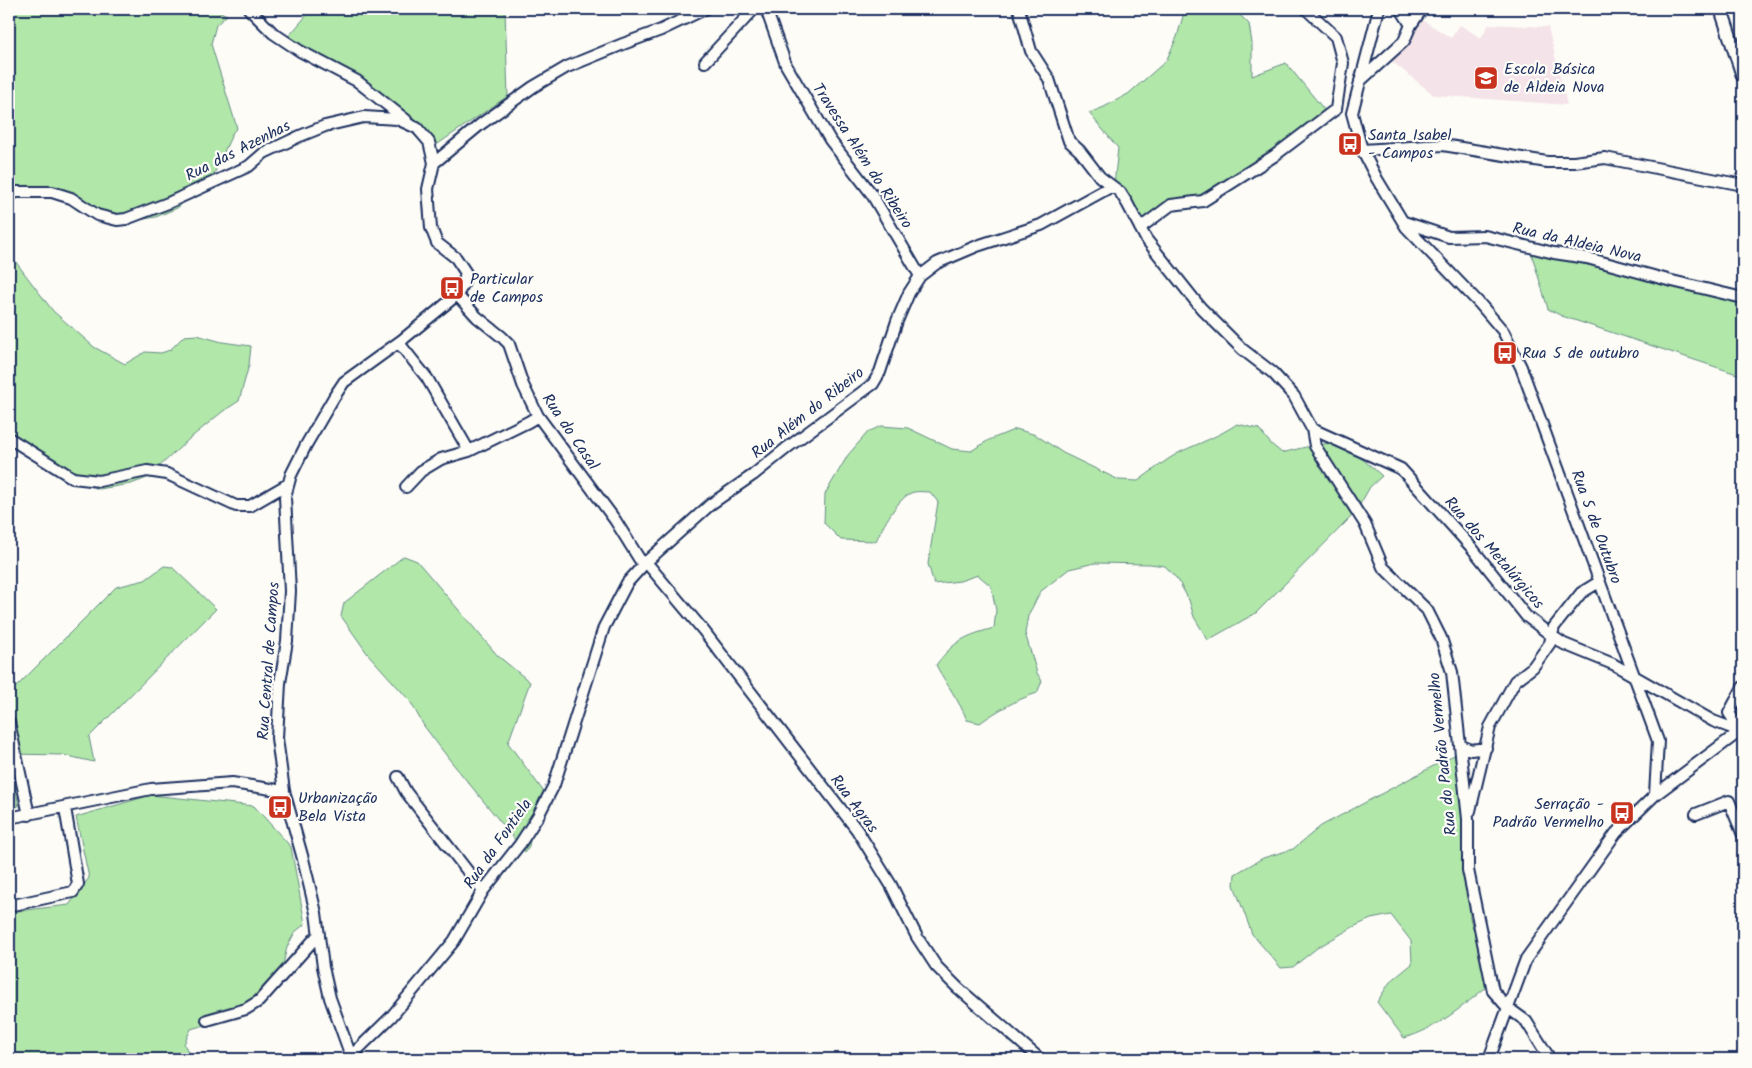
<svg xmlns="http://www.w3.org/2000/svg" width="1752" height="1068" viewBox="0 0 1752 1068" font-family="Kalam,sans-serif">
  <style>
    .built { fill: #f4e3e8 }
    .green { fill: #b1e7a9; stroke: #668b84 }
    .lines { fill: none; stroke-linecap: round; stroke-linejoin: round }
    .minor-casing { stroke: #1b2f5e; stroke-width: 14 }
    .major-casing { stroke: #1b2f5e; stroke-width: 16 }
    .minor { stroke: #fdfcf7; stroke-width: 10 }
    .major { stroke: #fdfcf7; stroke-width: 12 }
    .labels { text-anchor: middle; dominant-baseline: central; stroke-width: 4.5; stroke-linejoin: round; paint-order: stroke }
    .poi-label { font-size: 16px; fill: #1b2f5e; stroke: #fdfcf7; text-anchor: start }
    .street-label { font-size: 16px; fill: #1b2f5e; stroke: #fdfcf7 }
  </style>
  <rect width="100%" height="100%" fill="#fdfcf7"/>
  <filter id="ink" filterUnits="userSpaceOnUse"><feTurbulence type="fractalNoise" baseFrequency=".02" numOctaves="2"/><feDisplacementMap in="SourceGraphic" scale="10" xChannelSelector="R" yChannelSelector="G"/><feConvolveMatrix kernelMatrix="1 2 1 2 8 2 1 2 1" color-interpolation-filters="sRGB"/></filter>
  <g filter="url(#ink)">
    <path class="built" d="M1421,19L1451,38L1460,25L1481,38L1489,24L1548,27L1567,105L1434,95L1390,60L1406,45Z"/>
    <path class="green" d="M9,9H214L227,15L216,25L211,44L237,128L233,132L211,181L177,208L156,217L139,220L118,221L96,217L77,210L58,194L38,187L9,186Z
      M312,9H505L508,96L429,150L360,79L293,49L288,37Z
      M1185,9H1234L1249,24L1252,43V76L1286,63L1326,112L1230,178L1144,227L1129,196L1114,185L1118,148L1089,113L1104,107L1128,94L1166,61L1177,37Z
      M1531,252L1619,272L1743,303V376L1562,316L1548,309Z
      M9,253L53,311L94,347L125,364L145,352L161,353L170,350L184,336L197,335L222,342L251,346L249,365L239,401L222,412L188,440L147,478L131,484L99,489L84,484L9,440Z
      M1237,424L1259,429L1271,444L1282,453C1293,450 1327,441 1337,444C1354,451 1369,464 1382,476L1370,487L1355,513L1256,613L1208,640L1194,617L1189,600L1178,580L1165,566L1150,564L1095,563L1069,569L1040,592L1028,616L1025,633L1037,673L1042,681L1037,693C1016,700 998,710 980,723L967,720C959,700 946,684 936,665C955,640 965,636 994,628L996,610L991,586L978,575L960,581L934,584L928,564L938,502L930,492C925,492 919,491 914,492C899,495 882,528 876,541L841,540L824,523L825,494L848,455L868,432L881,426L908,428L952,449L971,451L989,440L1016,429L1036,435L1063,453L1119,480L1138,481C1152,471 1165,460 1180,452C1200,443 1219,436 1237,424Z
      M404,556L417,561L498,656L530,682L508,743L544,792L543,804L533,825L529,846L525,852L449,759L424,726L410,701L367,653L341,616L344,603Z
      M164,566L172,567L216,609L89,737L94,762L63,755L9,754V694L116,587L145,580Z
      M9,755L19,806L9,808Z
      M1454,755L1461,789L1462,841L1469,886L1470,918L1489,985C1463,1006 1437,1029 1404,1038L1377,1002L1390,982L1412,964L1411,941L1391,915L1371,919L1353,927L1317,948L1293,967L1281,968L1252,934L1234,885L1235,874L1263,858L1293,849L1321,826Z
      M151,795L254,806L291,847L305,924L295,932L287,947L278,986L229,1018L191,1029L184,1044L192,1059H9V912L69,905L89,878L76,817Z"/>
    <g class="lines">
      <defs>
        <path id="minor" d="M249,9L273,33L300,51L357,81L406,120
          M766,9L786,65L830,140L871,193L920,276
          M1019,9L1031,51L1049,79L1069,141L1080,151L1100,177L1120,192L1127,203L1146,239L1201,308L1242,349L1273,373L1294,396L1312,429L1315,446L1365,524L1383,567L1427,610L1441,638L1452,672L1468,819V870L1493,991L1508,1008L1526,1021L1550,1059
          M1306,9L1336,37L1343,63L1336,109
          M1379,9L1352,113L1362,150L1377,179L1406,227L1480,304L1503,331L1521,367L1658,741L1655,795
          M1401,9L1411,25
          M705,62L754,9
          M1360,81L1404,41L1411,25L1422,9
          M1362,150L1443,145L1547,162H1574L1605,158L1743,185
          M9,195L17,192H52L71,198L97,215L117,220L126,219L168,203L249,166L264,153L300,136L325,126L364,117L397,119L417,128L429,142L434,163
          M1404,222L1449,237L1485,236L1554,253L1587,258L1668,280L1743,298
          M1140,228L1171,205L1203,201L1274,156L1336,109
          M457,295L477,317L502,337L509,344L523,385L538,416L615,520L643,565
          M399,343L427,378L469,451
          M1312,429L1401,469L1472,548L1526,616L1552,636L1564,644L1613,664L1713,721L1740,731
          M9,438L73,478L99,481L147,471L167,474L236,506H250L288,484
          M406,487L421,471L441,459L469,451L528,422L538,416
          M646,562L703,630L857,830L891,885L917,937L936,966L958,988L1040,1059
          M9,722L29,815
          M1742,733L1729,713L1743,687
          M1460,745L1471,750L1486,748
          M398,777L406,792L483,891
          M1470,811L1490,727L1515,681L1533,667L1550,643L1554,627L1581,593L1599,582
          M1696,814L1729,801L1743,835
          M9,818L151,789L232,783L284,791
          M9,906L73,892L78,884L65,808
          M207,1020L246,1009L259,1001L319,934
          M350,1059L351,1056L391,1017L454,941L483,891L520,844L538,816L554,785L604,627L627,583L646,562L711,504L753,475L788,447L873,384L880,372L897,321L909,293L920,276L937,263L977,246L1041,225L1112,186
          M352,1059L330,998L323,967L316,913L303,859L284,791L277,738L280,683L287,641L290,591L285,497L291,475L306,445L334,397L344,382L402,340L457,295L463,285L466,273L456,258L437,243L431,228L428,189L434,163L481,124L533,87L567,67L623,44L661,30L705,9
          M1489,1059L1526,959L1616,833L1655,795L1743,729"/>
        <path id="major" d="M1721,9L1743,76"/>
      </defs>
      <use href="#minor" class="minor-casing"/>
      <use href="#major" class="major-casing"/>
      <use href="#minor" class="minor"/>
      <use href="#major" class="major"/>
    </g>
  </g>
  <defs>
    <symbol id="school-square" viewBox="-11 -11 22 22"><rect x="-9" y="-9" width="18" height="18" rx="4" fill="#c8321e" stroke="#fdfcf7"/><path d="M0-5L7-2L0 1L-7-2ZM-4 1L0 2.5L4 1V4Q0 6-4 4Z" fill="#fff"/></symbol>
    <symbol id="bus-square" viewBox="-11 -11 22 22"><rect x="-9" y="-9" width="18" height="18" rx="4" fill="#c8321e" stroke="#fdfcf7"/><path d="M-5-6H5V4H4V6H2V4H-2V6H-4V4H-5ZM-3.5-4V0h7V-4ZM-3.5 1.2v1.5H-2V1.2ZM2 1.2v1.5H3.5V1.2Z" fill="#fff"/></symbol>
  </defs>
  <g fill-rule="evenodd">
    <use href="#school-square" x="1472" y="64" width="28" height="28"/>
    <use href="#bus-square" x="1336" y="130" width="28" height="28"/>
    <use href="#bus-square" x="438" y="274" width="28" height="28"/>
    <use href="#bus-square" x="1491" y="339" width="28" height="28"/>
    <use href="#bus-square" x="266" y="793" width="28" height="28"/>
    <use href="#bus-square" x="1608" y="799" width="28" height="28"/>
  </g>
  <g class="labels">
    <g class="poi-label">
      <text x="1504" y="69">Escola Básica<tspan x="1504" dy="18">de Aldeia Nova</tspan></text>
      <text x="1368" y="135">Santa Isabel<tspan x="1368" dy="18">- Campos</tspan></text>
      <text x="470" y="279">Particular<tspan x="470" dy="18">de Campos</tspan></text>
      <text x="1522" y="353">Rua 5 de outubro</text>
      <text x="298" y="798">Urbanização<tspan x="298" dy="18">Bela Vista</tspan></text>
      <text x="1604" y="804" text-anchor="end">Serração -<tspan x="1604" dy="18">Padrão Vermelho</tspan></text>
    </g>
    <g class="street-label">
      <text transform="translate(238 151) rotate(-27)">Rua das Azenhas</text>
      <text transform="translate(862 156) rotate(57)">Travessa Além do Ribeiro</text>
      <text transform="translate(1577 243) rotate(13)">Rua da Aldeia Nova</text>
      <text transform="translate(808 413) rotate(-38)">Rua Além do Ribeiro</text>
      <text transform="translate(570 432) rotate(56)">Rua do Casal</text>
      <text transform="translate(1596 527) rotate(70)">Rua 5 de Outubro</text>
      <text transform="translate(1494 553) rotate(49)">Rua dos Metalúrgicos</text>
      <text transform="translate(269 661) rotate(-86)">Rua Central de Campos</text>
      <text transform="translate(1443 754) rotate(-96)">Rua do Padrão Vermelho</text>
      <text transform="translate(854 804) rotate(53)">Rua Agras</text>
      <text transform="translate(498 844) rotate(-55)">Rua da Fontiela</text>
    </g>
  </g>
  <rect width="1752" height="1068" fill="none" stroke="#fdfcf7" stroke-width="30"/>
  <rect x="15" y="15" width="1722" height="1038" fill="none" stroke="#1b2f5e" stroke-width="2" filter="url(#ink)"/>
</svg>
